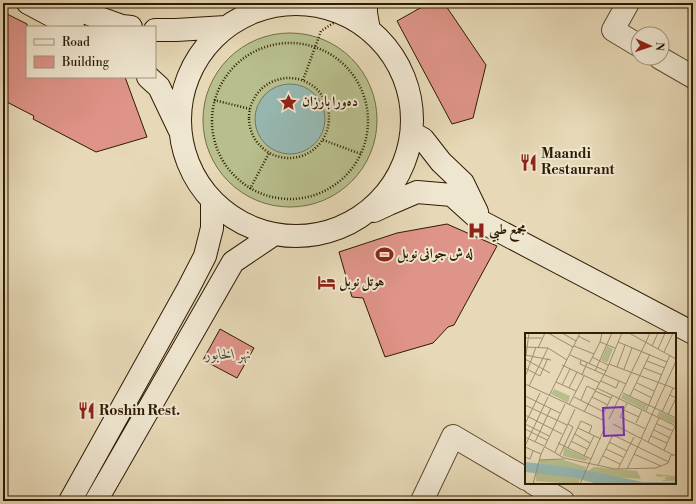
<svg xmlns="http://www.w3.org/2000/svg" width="696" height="504" viewBox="0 0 696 504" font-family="'Libre Bodoni',Amiri,serif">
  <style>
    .green { fill: #b8bf8d; stroke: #746d48 }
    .water { fill: #97b9b3; stroke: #6d7a6c }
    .building { fill: #df9489; stroke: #2f1b02 }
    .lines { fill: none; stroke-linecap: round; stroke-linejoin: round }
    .minor-casing { stroke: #5d4a2f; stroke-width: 24 }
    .secondary-casing { stroke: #2f1b02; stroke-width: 24 }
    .path { stroke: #2f1b02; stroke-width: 2.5; stroke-dasharray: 1 2; stroke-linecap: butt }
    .minor { stroke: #efe6d0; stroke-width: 22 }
    .secondary { stroke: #efe6d0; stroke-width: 22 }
    .labels { text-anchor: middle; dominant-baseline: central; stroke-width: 4; stroke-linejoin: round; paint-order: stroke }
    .poi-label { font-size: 14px; font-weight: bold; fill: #2f1b02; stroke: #efe6d0; text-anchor: start }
    .water-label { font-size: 15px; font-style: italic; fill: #4e4a37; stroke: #efe6d0 }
    .inset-road { fill: none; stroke: #9d8d6f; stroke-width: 1 }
    .view { fill: #7b2cbf; fill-opacity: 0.15; stroke: #7b2cbf; stroke-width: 2 }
    .inset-edge { fill: none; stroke: #2f1b02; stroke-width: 2 }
  </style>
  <rect width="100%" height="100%" fill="#e7d9b7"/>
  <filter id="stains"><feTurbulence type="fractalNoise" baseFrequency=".005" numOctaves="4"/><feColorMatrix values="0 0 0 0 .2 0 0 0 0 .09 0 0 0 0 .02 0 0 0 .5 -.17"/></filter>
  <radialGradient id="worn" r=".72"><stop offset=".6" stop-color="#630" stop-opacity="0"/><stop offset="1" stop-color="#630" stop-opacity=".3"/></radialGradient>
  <path class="green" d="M203 120a87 87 0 1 1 174 0a87 87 0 1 1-174 0Z"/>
  <path class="water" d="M255 119a35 35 0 1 1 70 0a35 35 0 1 1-70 0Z"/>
  <path class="building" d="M429,3H444L486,65L473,118L452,124L397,21Z
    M3,12L27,24V77H125L147,137L96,152L33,119L34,116L3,100Z
    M447,224L497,246L454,325L448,327L433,343L385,357L363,298L352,297L339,252L397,233Z
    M220,329L254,348L237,378L203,360Z"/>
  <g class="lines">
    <defs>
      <path id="minor" d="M628,3L613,30L638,45
        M660,58L693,77
        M533,483L563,501
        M422,501L453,436L526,479"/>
      <path id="secondary" d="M28,3L73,27
        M69,3L86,13L122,26L131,27
        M366,3V13L369,30
        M180 120a116 116 0 1 1 232 0a116 116 0 1 1-232 0Z
        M155,30H176L226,27
        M148,77L159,87L179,129
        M412,133L423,139L441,162L463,183L477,212
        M374,211L389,204L417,192L452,195L482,222L693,333
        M70,501L188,289L205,256L212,228V201
        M96,501L233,262L273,235"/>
    </defs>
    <use href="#minor" class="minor-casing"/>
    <use href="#secondary" class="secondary-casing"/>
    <path class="path" d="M212 121a78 78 0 1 1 156 0a78 78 0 1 1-156 0Z
      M249 118a40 40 0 1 1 80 0a40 40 0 1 1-80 0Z
      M303,80L321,31L343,17
      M214,100L250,109
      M323,140L361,154
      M250,189L269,153"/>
    <use href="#minor" class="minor"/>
    <use href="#secondary" class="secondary"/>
  </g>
  <defs>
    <symbol id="sight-bare" viewBox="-9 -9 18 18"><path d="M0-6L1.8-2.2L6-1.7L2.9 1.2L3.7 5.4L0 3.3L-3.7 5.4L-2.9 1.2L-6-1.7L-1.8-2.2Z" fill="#8f2418" stroke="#efe6d0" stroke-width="2.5" paint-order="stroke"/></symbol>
    <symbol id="restaurant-bare" viewBox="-9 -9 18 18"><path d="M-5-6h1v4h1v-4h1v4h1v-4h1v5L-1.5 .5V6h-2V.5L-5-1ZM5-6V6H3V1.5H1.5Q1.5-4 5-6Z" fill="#8f2418" stroke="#efe6d0" stroke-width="2.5" paint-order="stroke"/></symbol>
    <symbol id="hospital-bare" viewBox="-9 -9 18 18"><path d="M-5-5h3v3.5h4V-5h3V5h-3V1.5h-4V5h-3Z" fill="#8f2418" stroke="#efe6d0" stroke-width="2.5" paint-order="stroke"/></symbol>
    <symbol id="stadium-bare" viewBox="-9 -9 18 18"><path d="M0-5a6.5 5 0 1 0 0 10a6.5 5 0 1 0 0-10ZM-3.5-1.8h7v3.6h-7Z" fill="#8f2418" stroke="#efe6d0" stroke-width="2.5" paint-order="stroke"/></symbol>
    <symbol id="hotel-bare" viewBox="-9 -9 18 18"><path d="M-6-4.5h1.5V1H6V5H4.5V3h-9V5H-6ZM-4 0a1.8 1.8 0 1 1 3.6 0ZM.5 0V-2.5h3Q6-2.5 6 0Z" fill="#8f2418" stroke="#efe6d0" stroke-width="2.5" paint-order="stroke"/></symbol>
  </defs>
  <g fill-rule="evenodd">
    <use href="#sight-bare" x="276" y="90" width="25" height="25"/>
    <use href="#restaurant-bare" x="516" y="150" width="25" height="25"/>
    <use href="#hospital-bare" x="464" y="218" width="25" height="25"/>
    <use href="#stadium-bare" x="372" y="242" width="25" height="25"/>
    <use href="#hotel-bare" x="314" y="270" width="25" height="25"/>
    <use href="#restaurant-bare" x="74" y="398" width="25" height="25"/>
  </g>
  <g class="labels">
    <g class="poi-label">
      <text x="302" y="102">دەورا بارزان</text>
      <text x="541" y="154">Maandi<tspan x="541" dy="16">Restaurant</tspan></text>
      <text x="489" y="230">مجمع طبي</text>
      <text x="397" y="254">له ش جوانى نوبل</text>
      <text x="339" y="282">هوتل نوبل</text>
      <text x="99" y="411">Roshin Rest.</text>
    </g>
    <g class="water-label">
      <text x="228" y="354">نهر الخابور</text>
    </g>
  </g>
  <g transform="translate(525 333)">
    <rect width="151" height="151" fill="#e7d9b7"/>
    <path d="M82,13L88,16L82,30L76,27ZM29,56L45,63L43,70L26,61ZM98,61L122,72L120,77L96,65ZM134,78L151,86V92L132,83ZM39,114L64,126L60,128L38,123ZM15,127H39L61,134L60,137L45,134L14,132ZM69,134L112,138L116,146L88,144L63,138ZM11,139L50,145L55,146L53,151L11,148ZM131,141L151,143V148H136L142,146L135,144L140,145L142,143L132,144Z" fill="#b8bf8d"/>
    <path d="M0,129L45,134L118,149H150L151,151H73L50,145L0,139Z" fill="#97b9b3"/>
    <path class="inset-road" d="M23,0L48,14M37,0L51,8M77,0L75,9L90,15M104,0L151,26M53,3L65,9M0,5H17M93,9L142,29M120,11L125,0M49,13L69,21M127,13L133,0M0,14L23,15L42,27M13,15L20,0M133,16L140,0M139,19L148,0M0,22L26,27M1,22L4,0M45,22L81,38M67,24L83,32M0,26L25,40M56,27L55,31L101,51M122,28L140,35M64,31L75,9M84,31L151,56M37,32L75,50M92,34L100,12M0,35L15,43L23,25M119,35L137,42M99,36L107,15M70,38L87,0M57,42L62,30M0,44L11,14M76,48L91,55L94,48M31,49L51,58M112,50L129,58M0,51L80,88M37,52L45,36M4,53L23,15M44,55L52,39M72,55L151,93M109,56L127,65M70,58L86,65M98,60L151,85M0,63L35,80M24,63L55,0M105,63L125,21M49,64L79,79L87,63M67,64L83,72M56,67L62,53L70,57M102,70L95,84L121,96M0,72L42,92M44,72L59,43M99,77L114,84M121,78L145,22M59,79L81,38L97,0M137,79L148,55M0,82L37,101M143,82L151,65L145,62M84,86L120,11M111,90L117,77M0,91L15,60M0,91L24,103M88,91L148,122M132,91L148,98M53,95L76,106M0,96L22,107M129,97L145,105M50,101L65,110M126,103L142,110M0,104L19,113M116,106L151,28M46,108L62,116M10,109L26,75M84,109L102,118M123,109L134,85M33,110L66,126M0,113L23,64M0,114L16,121M20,114L39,125L90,136L131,135L143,130L146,122H151M43,115L56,88L67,93L64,100M81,116L98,124M139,117L150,93M30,119L50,76M109,121L136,133M35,122L48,94L43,91M59,123L69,103M78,123L95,131M0,124L5,126L8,118M14,127L39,126M73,132L88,102L144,129M93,136L109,104M102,136L116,107M3,151H29M8,151L16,121L40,71M55,151L80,94"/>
    <path class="view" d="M98,74L99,102L79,103L78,75Z"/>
    <rect width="151" height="151" class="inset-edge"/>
  </g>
  <rect width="696" height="504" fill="none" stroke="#e7d9b7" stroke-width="16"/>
  <rect x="4" y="4" width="688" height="496" fill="none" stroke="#2f1b02" stroke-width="2"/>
  <rect x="8" y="8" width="680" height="488" fill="none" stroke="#2f1b02"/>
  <rect x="26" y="26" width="130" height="52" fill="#efe6d0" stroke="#a2957e"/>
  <rect x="34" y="39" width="20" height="6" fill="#efe6d0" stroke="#a2957e"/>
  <text x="62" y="46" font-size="12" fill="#2f1b02">Road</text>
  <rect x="34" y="56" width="20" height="12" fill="#df9489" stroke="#a2957e"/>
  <text x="62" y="66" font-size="12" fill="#2f1b02">Building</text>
  <g transform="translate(650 46) rotate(93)"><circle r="19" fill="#efe6d0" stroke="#a2957e"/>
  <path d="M0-3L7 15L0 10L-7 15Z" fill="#8f2418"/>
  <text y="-6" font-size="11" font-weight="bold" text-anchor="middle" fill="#2f1b02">N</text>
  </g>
  <rect width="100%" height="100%" filter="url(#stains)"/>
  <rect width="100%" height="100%" fill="url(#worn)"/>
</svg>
